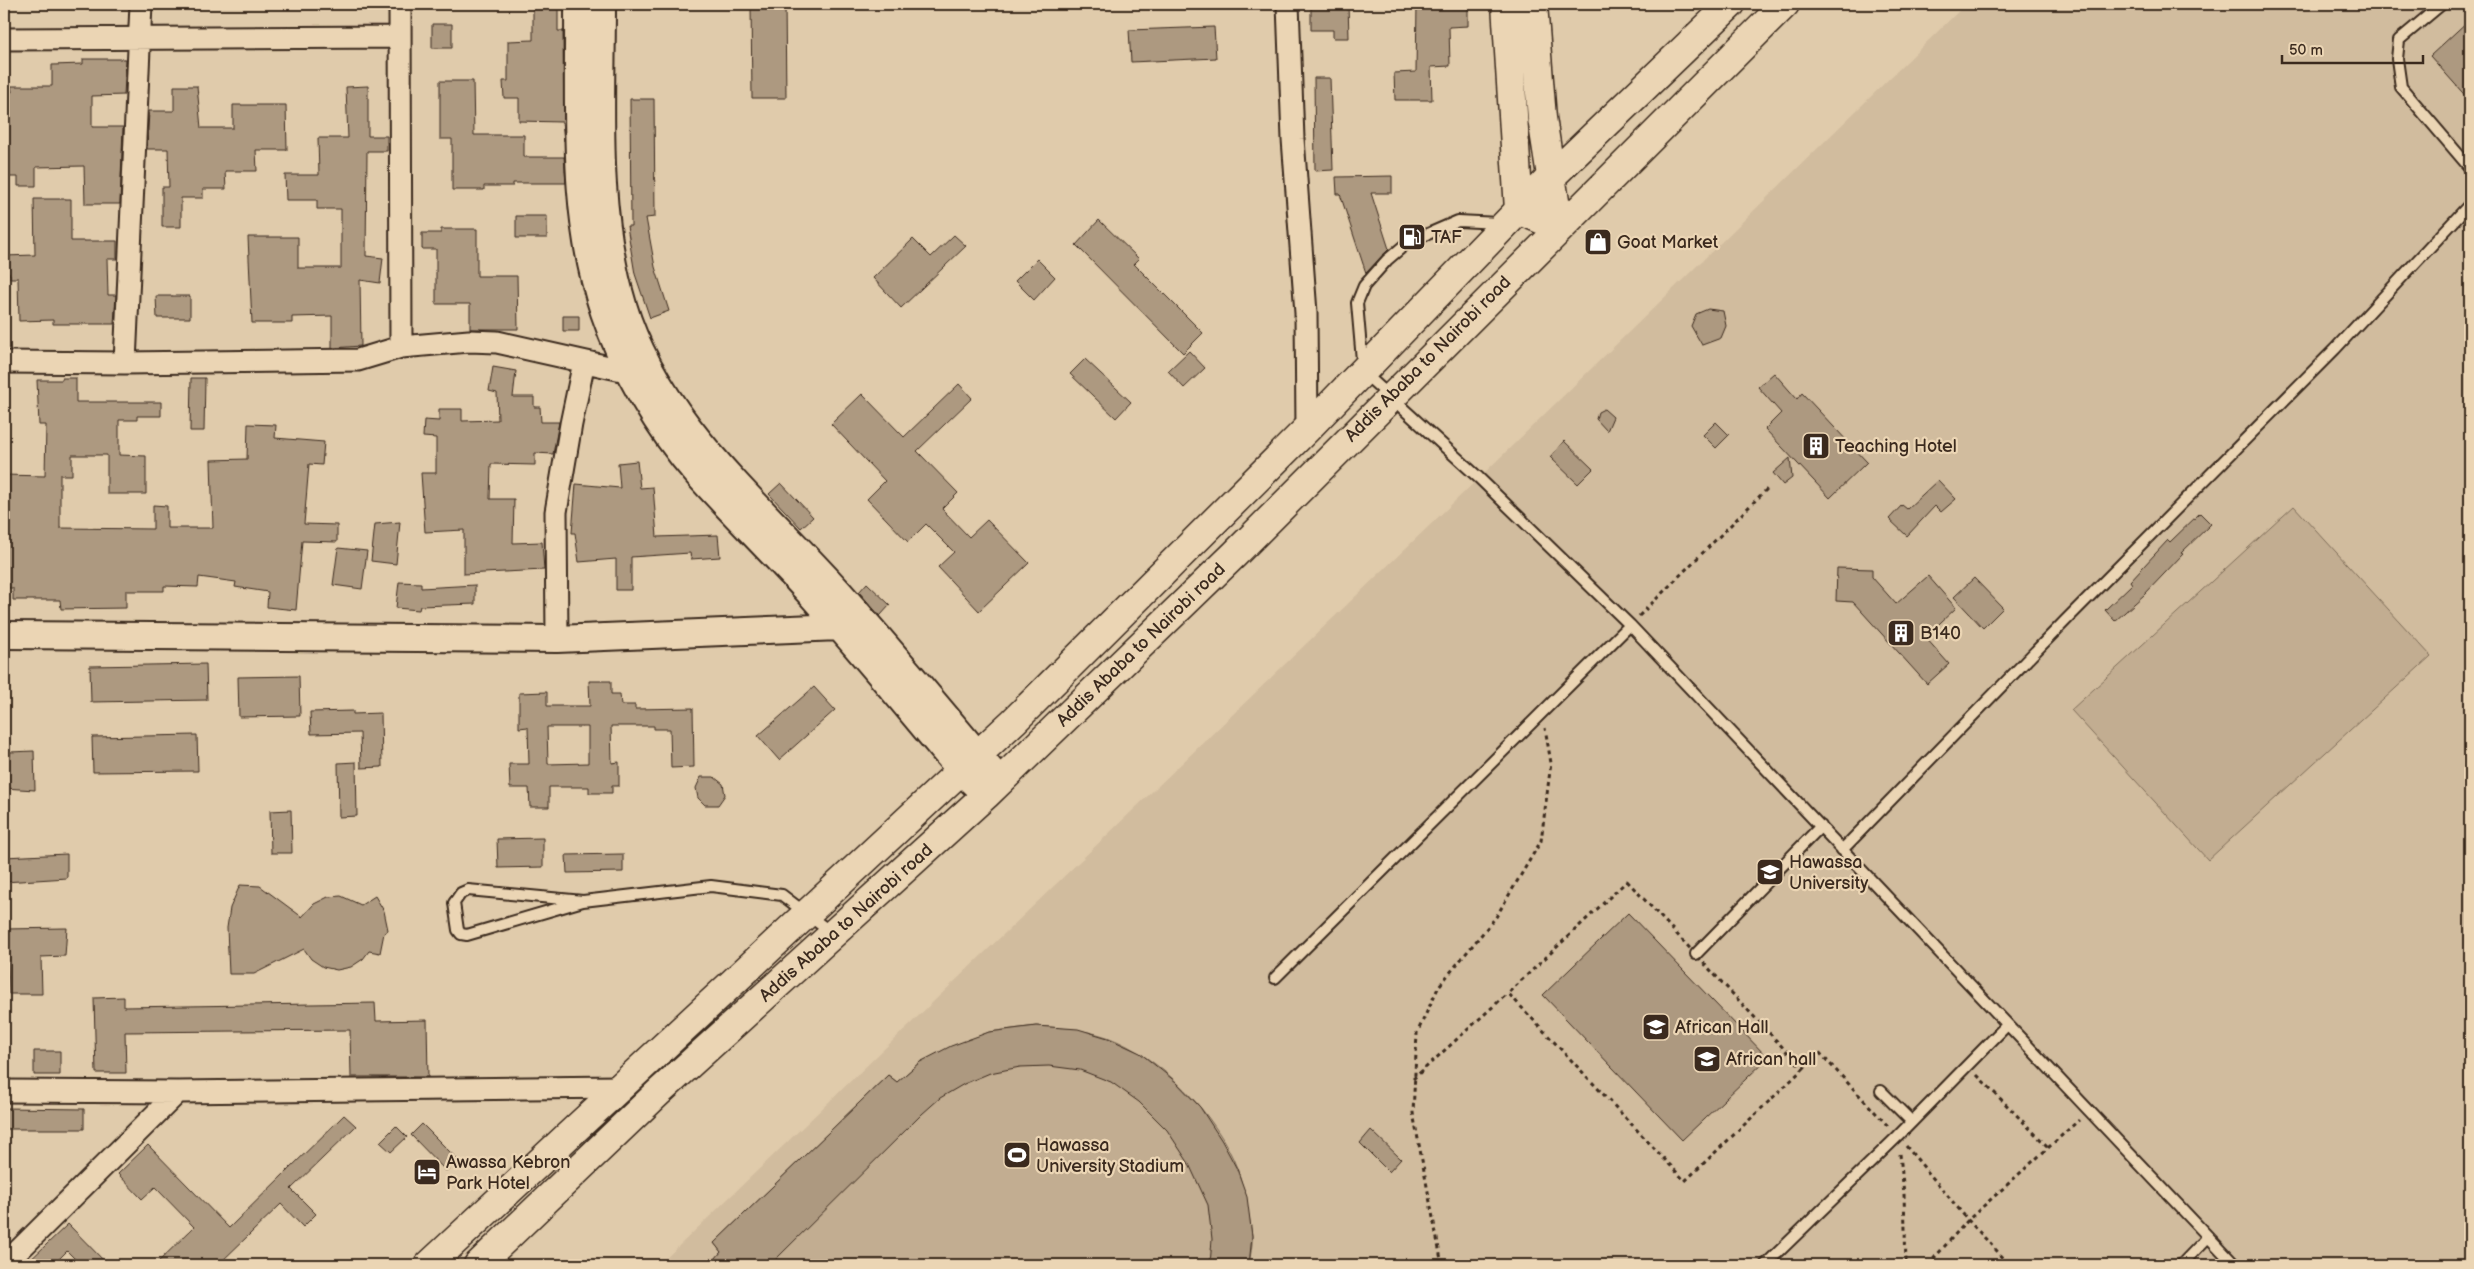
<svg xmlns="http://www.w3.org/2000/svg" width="2474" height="1269" viewBox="0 0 2474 1269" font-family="'Balsamiq Sans',sans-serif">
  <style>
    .built { fill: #d1bc9e }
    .garden { fill: #c2ad91; stroke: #7e6c58 }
    .building { fill: #ad9980; stroke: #3b2a1e; fill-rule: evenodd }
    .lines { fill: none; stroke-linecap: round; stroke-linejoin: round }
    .service-casing { stroke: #3b2a1e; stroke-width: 14 }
    .minor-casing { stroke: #3b2a1e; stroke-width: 25 }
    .tertiary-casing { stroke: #3b2a1e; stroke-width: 30 }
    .secondary-casing { stroke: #3b2a1e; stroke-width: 31 }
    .trunk-casing { stroke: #3b2a1e; stroke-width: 31 }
    .path { stroke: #3b2a1e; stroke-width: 3; stroke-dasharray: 4 4; stroke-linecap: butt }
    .service { stroke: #ebd5b4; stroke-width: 10 }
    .minor { stroke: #ebd5b4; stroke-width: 21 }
    .tertiary { stroke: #ebd5b4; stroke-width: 26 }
    .secondary { stroke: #ebd5b4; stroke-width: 28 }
    .trunk { stroke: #ebd5b4; stroke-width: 28 }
    .labels { text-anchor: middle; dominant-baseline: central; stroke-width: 4.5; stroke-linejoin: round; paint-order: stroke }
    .poi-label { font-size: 18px; fill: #3b2a1e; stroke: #ebd5b4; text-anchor: start }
    .street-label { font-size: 18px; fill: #3b2a1e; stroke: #ebd5b4 }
  </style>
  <rect width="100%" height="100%" fill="#e0cbab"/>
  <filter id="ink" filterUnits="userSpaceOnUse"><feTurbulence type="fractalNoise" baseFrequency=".02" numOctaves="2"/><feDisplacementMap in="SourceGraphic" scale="10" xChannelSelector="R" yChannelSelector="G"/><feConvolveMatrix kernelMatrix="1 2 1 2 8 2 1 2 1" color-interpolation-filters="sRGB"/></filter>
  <g filter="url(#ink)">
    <path class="built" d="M1966,4H2470V1265H659L1479,478Z"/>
    <path class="garden" d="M2294,506L2431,656L2208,860L2071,710Z
      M1036,1026C1060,1028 1083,1029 1107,1037C1160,1056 1217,1115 1237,1168C1243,1184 1250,1218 1252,1235C1253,1245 1250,1256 1249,1265H710L721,1252L714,1243L888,1075L897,1082L920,1062L989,1032Z"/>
    <path class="building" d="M751,4H785L786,98H752Z
      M1311,4H1348L1349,38H1333V30H1311Z
      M1417,4H1468V26L1449,27L1450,66L1431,67L1432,100H1395L1394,73L1416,72Z
      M533,6H558V31H563L564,141L562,122L519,121V98H504L503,81H508V41L533,40Z
      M2470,19V101L2430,56Z
      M432,24H452V48H432Z
      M1214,27L1216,58L1131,62L1129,30Z
      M83,59H126L124,95L92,96V127H123L120,204H85L84,166L36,167V186H18V177H4V92H12L11,86H52V65L83,64Z
      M1314,78H1330L1333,170L1315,171Z
      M440,81H473L474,135H524V157H564L566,183H513V186H484V190H452V139H440Z
      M174,86H197L201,128H233V105H286L287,150H256L257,171H225L226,189H203V198H181V227H162V187H169L168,149H147L149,111H174Z
      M368,86V136H387V151H367L366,256L383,258L380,283L360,280L361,346L332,348V316L292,317V323H252L248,237H298V268H341V209H317V200H286L285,175H319L318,138H348L346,87Z
      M630,99H654L655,217L646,218L655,267L669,311L650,318L635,274L627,226H631Z
      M1392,176V193H1371L1389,249L1366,273L1340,194H1337L1336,177Z
      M34,199H71V241H117V259H107L108,295H116L114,324H53V320L19,321L18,278H10V274H4V256L35,255Z
      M516,216H547V238H516Z
      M1099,220L1139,259L1134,264L1203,333L1183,353L1076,245Z
      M441,229H477V276H517L518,329H470V304H436V249H422V233H441Z
      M954,235L966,246L901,308L873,278L913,239L931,257Z
      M1037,259L1055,277L1034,300L1015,281Z
      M156,296H190V318H157Z
      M1708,309L1723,311L1726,326L1721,338L1702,345L1691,326L1696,314Z
      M563,316H579V331H563Z
      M1189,351L1205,368L1184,388L1168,371Z
      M1085,359L1131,402L1116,418L1070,374Z
      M493,367L516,371L513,397H534V407H540L541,422H559L553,454L535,453V465L491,464L490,499H514L513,543L542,542L544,570L464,574V530L425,532L421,473H436V438L423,437L424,420L439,421V409H462V421L498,420L497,393L489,391Z
      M1774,373L1797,399L1802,393L1867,462L1830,498L1765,429L1781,413L1758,387Z
      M62,378H76V402H161V416H137V420H119V455L146,456V494H107V455H72V475H60V528L153,529V505L167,506V528H213L211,460L247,459L248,424L276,425L275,438L324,442L322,465L309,464L304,524L337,525V542L302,541L296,610L267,607L268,592L235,587L236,582L199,577L198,587L164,586V591H126V608L61,609L60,600H13V588H4V475L45,476L46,425H39L37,380H62Z
      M191,378H205L204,431H190Z
      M959,384L972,398L917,451L958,493L942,509L969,537L987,520L1029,563L979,611L938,567L954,552L926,524L908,542L867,499L885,481L831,424L862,394L904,437Z
      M1604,409L1613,417L1607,431L1596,419L1598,412Z
      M1716,422L1729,435L1716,448L1703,435Z
      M1564,441L1593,469L1578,484L1550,457Z
      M1790,458L1792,478L1783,485L1773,473Z
      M637,461L640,488L653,487L657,537L718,535L720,557L691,559L690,553L631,557V590H616V559L579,562L575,533H572L576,484L620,488L618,463Z
      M1938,480L1956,499L1941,512L1935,506L1907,536L1889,519L1902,505L1907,509Z
      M781,483L813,517L801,528L769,494Z
      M2200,513L2211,524L2181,553L2183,554L2144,595L2115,621L2105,610L2132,584L2130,581L2168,540L2170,542Z
      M400,522L396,564L371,561L375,524Z
      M338,548L367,551L362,589L333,585Z
      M1837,568L1872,569V577L1896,604L1928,576L1956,608L1925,637L1949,664L1927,684L1853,602L1836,601Z
      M1974,578L2003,608L1983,628L1954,597Z
      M399,582L421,583V588L475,585V604L420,606L419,610L396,608Z
      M867,583L890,605L880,616L859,592Z
      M206,664L207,700L91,702L90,666Z
      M299,676L300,716L239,717L238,677Z
      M589,681H611V694H620L621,705H635V709L693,708L694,767L671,768L670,729H654V726H611L612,763L619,762V786H612V793H589V787H549V807H530L529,788H510L509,764H529L528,727L519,728V693L547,692V706H590ZM547,727H588V763L548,764Z
      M814,687L835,710L779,760L758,736Z
      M353,711V714L381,713L382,767L361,768L360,733L311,734L310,712Z
      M197,735L198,771L93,772L92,737Z
      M34,751L35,790L4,788V756H10V752Z
      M356,762L357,816L339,817L338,763Z
      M701,777H714L723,784L725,795L718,805H705L698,798L696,788Z
      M291,810L292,853H271L270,811Z
      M543,838V867L498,868L497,839Z
      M67,854V878L4,882V857Z
      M623,854V872L567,873L566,855Z
      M240,885L260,886L302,917L314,904L328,897L341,896L361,905L375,896L384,911L388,930L384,933L380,953L369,951L363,959L351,967L337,970L323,967L311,959L304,949L254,974H229L227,928L230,908Z
      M1628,913L1768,1058L1682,1140L1543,995Z
      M67,928L65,956L41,957L42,994H9L8,959H4V929Z
      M124,997V1007L375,1003L376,1021L427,1020L428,1077H351L350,1030L125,1032L126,1073H96L94,998Z
      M1036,1026L1078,1029L1108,1038L1140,1053L1176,1082L1200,1107L1222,1141L1237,1169L1247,1197L1252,1236L1249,1265H1210L1212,1239L1208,1205L1188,1162L1167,1130L1139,1102L1111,1082L1080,1070L1049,1066L1020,1067L990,1073L964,1084L940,1098L922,1114L770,1265H710L721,1252L714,1243L888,1075L897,1082L920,1062L951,1046L989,1032Z
      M34,1051H60V1075H34Z
      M4,1108L84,1109V1129H4Z
      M344,1115L356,1126L291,1189L316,1214L303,1227L281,1204L218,1265H155L194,1227L155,1187L142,1199L118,1174L148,1145L229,1228Z
      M422,1124L458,1160L446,1171L411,1135Z
      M396,1126L407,1137L391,1152L380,1142Z
      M1371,1130L1401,1159L1389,1172L1360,1143Z
      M68,1224L108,1265H81L67,1251L53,1265H25Z"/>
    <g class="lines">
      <defs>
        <path id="service" d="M2442,4L2399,40L2397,59L2401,87L2470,168
          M1499,223L1458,221L1407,243L1387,260L1364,286L1357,303L1363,372L1479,478L1630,625L2235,1265
          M1842,850L2065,621L2335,349L2470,204
          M583,901L467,935L461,934L458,930L454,903L461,893L468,890L583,901L711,886L782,895L833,934
          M1696,954L1821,826
          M1275,978L1630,625
          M1881,1091L1911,1121
          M1765,1265L1898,1136L2007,1025
          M2181,1265L2208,1237"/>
        <path id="minor" d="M400,4L401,347
          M1288,4L1293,139L1306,313L1307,429
          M4,39L400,37
          M4,362L125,363L358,360L401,347L469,341L497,342L631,372L639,369
          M125,363L141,4
          M557,639L556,512L571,424L584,362
          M4,1091L178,1092L620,1087
          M4,1265L178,1092"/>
        <path id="tertiary" d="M578,4C579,106 571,214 604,312C623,369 658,429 698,475C735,516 775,555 812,596C863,653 912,713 961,771L986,795
          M602,4C602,103 594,209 623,305C658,422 761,505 839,592C894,654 947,718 1000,781
          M4,635L557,639L839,627L847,619"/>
        <path id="secondary" d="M1506,4L1519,210L1559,227
          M1533,4L1542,118L1559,227"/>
        <path id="trunk" d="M429,1265L1014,721L1307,429L1550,178L1731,4
          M478,1265L658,1093L986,795L1235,554L1785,4"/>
      </defs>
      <use href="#service" class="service-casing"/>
      <use href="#minor" class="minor-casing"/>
      <use href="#tertiary" class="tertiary-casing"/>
      <use href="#secondary" class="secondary-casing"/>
      <use href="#trunk" class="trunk-casing"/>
      <path class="path" d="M1639,616L1768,488
        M1627,881L1803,1069L1685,1181L1508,993Z
        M1803,1069L1819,1052L1888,1126
        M1977,1075L2048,1147
        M1413,1079L1508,993
        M1906,1146L1968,1220L2010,1265
        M1900,1154L1904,1194L1906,1265
        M1442,1265L1413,1113L1417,1033L1439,986L1496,917L1541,841L1551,763L1545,728
        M1928,1265L1968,1220L2079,1120"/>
      <use href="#service" class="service"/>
      <use href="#minor" class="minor"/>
      <use href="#tertiary" class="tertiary"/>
      <use href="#secondary" class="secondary"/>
      <use href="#trunk" class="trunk"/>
    </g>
  </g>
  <defs>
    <symbol id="fuel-square" viewBox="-11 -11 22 22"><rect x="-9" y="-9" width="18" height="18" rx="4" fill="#3b2a1e" stroke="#ebd5b4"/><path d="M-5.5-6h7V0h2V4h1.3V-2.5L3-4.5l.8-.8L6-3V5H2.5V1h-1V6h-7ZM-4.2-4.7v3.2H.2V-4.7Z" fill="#fff"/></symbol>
    <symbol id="shop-square" viewBox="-11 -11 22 22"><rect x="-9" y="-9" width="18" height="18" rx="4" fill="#3b2a1e" stroke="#ebd5b4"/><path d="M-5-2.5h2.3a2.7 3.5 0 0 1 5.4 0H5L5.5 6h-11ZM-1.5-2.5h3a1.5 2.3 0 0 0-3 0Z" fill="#fff"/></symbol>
    <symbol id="building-square" viewBox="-11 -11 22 22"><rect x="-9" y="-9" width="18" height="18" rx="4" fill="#3b2a1e" stroke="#ebd5b4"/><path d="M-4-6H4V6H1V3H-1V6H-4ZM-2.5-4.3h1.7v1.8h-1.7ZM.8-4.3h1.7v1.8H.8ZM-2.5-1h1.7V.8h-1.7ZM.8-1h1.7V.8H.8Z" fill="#fff"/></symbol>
    <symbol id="university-square" viewBox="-11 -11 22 22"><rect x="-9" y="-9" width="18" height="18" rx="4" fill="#3b2a1e" stroke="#ebd5b4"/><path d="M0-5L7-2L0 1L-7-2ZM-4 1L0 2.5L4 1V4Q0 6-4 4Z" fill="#fff"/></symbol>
    <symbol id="stadium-square" viewBox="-11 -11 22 22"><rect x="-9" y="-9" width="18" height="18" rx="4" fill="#3b2a1e" stroke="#ebd5b4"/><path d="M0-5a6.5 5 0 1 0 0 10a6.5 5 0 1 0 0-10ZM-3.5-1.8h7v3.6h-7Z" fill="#fff"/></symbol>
    <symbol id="hotel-square" viewBox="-11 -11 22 22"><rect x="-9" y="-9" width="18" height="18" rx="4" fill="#3b2a1e" stroke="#ebd5b4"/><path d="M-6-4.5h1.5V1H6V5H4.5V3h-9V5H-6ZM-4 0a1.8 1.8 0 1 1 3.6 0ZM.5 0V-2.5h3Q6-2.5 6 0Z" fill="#fff"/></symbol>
  </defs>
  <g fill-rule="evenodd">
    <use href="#fuel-square" x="1396" y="221" width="32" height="32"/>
    <use href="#shop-square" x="1582" y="226" width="32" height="32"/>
    <use href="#building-square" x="1800" y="430" width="32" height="32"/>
    <use href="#building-square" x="1885" y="617" width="32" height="32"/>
    <use href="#university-square" x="1754" y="856" width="32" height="32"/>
    <use href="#university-square" x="1640" y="1011" width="32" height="32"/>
    <use href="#university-square" x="1691" y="1043" width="32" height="32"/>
    <use href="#stadium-square" x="1001" y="1139" width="32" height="32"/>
    <use href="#hotel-square" x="411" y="1156" width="32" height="32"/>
  </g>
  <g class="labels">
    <g class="poi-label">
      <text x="1431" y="237">TAF</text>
      <text x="1617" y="242">Goat Market</text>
      <text x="1835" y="446">Teaching Hotel</text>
      <text x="1920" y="633">B140</text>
      <text x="1789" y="862">Hawassa<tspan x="1789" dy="21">University</tspan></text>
      <text x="1675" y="1027">African Hall</text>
      <text x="1726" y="1059">African hall</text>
      <text x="1036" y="1145">Hawassa<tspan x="1036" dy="21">University Stadium</tspan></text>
      <text x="446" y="1162">Awassa Kebron<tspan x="446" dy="21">Park Hotel</tspan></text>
    </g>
    <g class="street-label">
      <text transform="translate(1428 359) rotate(-45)">Addis Ababa to Nairobi road</text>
      <text transform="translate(1141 645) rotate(-44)">Addis Ababa to Nairobi road</text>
      <text transform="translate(846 923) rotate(-42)">Addis Ababa to Nairobi road</text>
    </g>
  </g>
  <rect width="2474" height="1269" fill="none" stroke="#ebd5b4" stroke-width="20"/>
  <rect x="10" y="10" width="2454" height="1249" fill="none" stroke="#3b2a1e" stroke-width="2" filter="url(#ink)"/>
  <path d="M2282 55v8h141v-8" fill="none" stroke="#3b2a1e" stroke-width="2.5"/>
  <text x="2289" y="55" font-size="15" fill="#3b2a1e" stroke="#ebd5b4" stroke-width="4" paint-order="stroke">50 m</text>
</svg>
